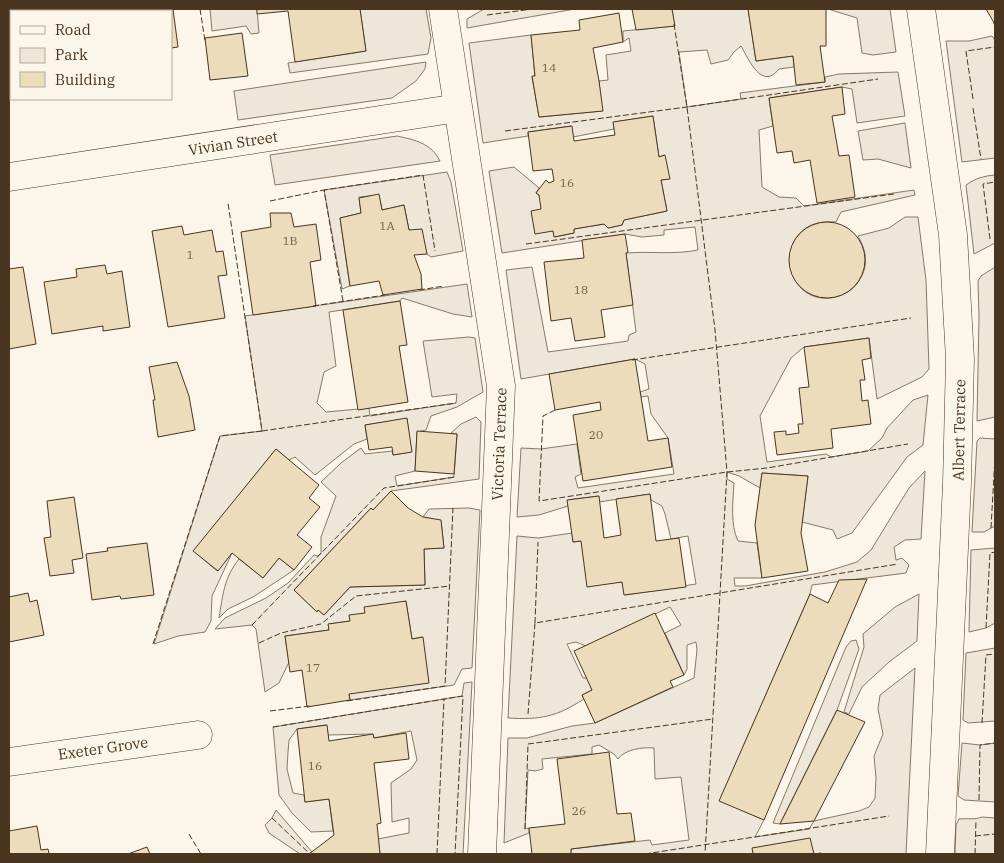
<svg xmlns="http://www.w3.org/2000/svg" width="1004" height="863" viewBox="0 0 1004 863" font-family="'IBM Plex Serif',serif">
  <style>
    .green { fill: #ede6d9; stroke: #887966 }
    .building { fill: #ecdcbc; stroke: #4a3520 }
    .lines { fill: none; stroke-linecap: round; stroke-linejoin: round }
    .street-casing { stroke: #4a3520; stroke-width: 29 }
    .street { stroke: #fbf6e9; stroke-width: 28 }
    .fence { stroke: #4a3520; stroke-width: 1; stroke-dasharray: 6 2.5; stroke-linecap: butt }
    .labels { text-anchor: middle; dominant-baseline: central; stroke-width: 4; stroke-linejoin: round; paint-order: stroke }
    .number-label { font-size: 12px; fill: #725f47 }
    .street-label { font-size: 15px; fill: #4a3520; stroke: #fbf6e9 }
  </style>
  <rect width="100%" height="100%" fill="#fbf6e9"/>
  <path class="green" d="M210,9H257L259,33L251,34L246,26L212,31Z
    M360,9H426L431,38L428,54L290,73L288,63L366,51Z
    M484,9H575L467,28V19Z
    M672,9H748L756,61L793,56L794,67L779,69C762,91 749,60 741,46L734,52L728,60L711,64L707,50L679,52L687,107L741,99L740,93L825,82V77L839,74L898,72L905,116L857,123L852,89L842,87L769,98L773,126L759,130L762,187L779,197L796,198L804,206L914,190L915,195L841,212L836,222C769,216 780,310 836,297C846,294 855,289 860,279C869,265 866,250 858,236L889,228L905,217H918L926,280L929,369L922,377L877,399L869,338L804,347L791,358L760,416L767,462L826,454L831,457L868,451L882,438L887,428L913,400L928,395L923,445L907,457L852,533L837,539L833,530L802,522L808,476L762,473L760,488L739,476L727,472V479L734,483C733,502 730,524 738,541L757,543L762,578H734L735,586H745L825,572L857,562L871,550L909,488L925,471L921,539L905,540L894,547L896,560L902,558L909,565L906,573L812,585L810,594L720,800L764,820L755,837L809,829L814,821L859,811L869,807L875,798L876,778L874,756L883,734L878,709L880,695L915,668L906,854H571V849L650,840L652,845L689,840L681,777L655,779L654,748C643,747 625,749 618,759L614,754L599,745L592,747V754L542,759L543,769L535,771L528,770L525,829L529,828V833L504,843L508,738H527L572,726L595,723L694,678L697,650L696,642L687,645V669L684,675L665,633L681,625L670,607L586,646L576,642L567,644L583,678H587L592,690L582,695L584,699C556,717 540,720 508,718L517,536L538,538L572,533L573,542L581,541L622,582L625,595L696,584L688,536L671,539L665,514L662,506L651,500L650,494L599,502L598,496L568,500V506L539,515L517,517L521,448L541,449L577,444L581,474L575,477L578,488L674,474L668,438L651,414L648,396L641,397L640,392L649,389L645,364L635,359L521,379L506,270L532,267L548,352L628,341L629,335L636,332L626,253C650,251 674,255 698,250L695,227L664,230V235L642,237L625,234L502,253L489,171L514,167L539,188L536,193L539,195L555,237L574,233V229L604,224L608,228L622,225L624,220L667,211L661,180L669,179L664,155L659,157L653,116L614,122V129L573,137L571,126L528,132V136L483,143L469,43L531,35L535,76L532,77L539,117L602,111L599,81L608,80L606,55L631,51L629,38L623,42V31L674,26Z
    M828,9H890L896,52L873,55L862,53L857,18Z
    M992,36L995,40V158L962,162L946,41H969Z
    M426,62L425,69L416,81L392,98L238,120L234,91Z
    M905,123L911,168L878,159L863,160L858,131Z
    M397,136C415,140 431,143 440,161L275,185L270,155Z
    M447,172L451,182L463,251L431,257L427,254L409,230L404,205L382,210L379,195L359,197L361,213L340,218L350,286L342,289L324,190Z
    M995,175V243L974,254L966,185C976,178 984,176 995,175Z
    M995,267V417L977,421L979,317L978,281L981,276Z
    M467,284L472,317L453,314L402,298L400,301L329,312L336,366L324,372L317,403L326,412L369,408L370,416L456,403L457,394L432,397L423,341L469,337L475,338L483,392L457,407L431,416L426,430L417,432L415,471L395,476L397,486L454,477L457,434L451,433L461,424L476,417L481,422L479,479L391,491L373,510L371,508L294,590L316,611L318,610L324,615L350,587L425,585L424,549L444,548L441,521L423,517L429,509L469,508L480,510L472,668L462,669L454,685L350,700L349,694L422,637L412,639L406,601L365,613L350,621L329,624V630L285,636L289,662L279,683L265,692L256,629L252,625L215,629L225,618L266,598L288,583L314,555L318,556L321,553V537L336,496L321,482L341,463L361,448L365,454L392,451L393,455L411,452L407,419L365,425L367,439L354,444L315,475L295,457L289,460L276,449L194,551L217,571L232,553L212,596L211,621L205,632L178,636L154,644L220,436L262,431L245,316Z
    M980,438L995,439V526L984,532H972L977,441Z
    M995,548V623L986,628L969,632L971,550Z
    M279,558L294,570L253,597L228,609L219,618C223,594 224,578 239,559L263,578Z
    M919,594L917,641L889,662L862,687L849,714L844,712L864,647L863,634L895,607Z
    M856,640L859,649L837,710L780,824L773,823L846,647L851,641Z
    M995,648V721L968,723L963,720L966,653Z
    M472,682L463,854H380L378,839L409,833V818L392,822L391,783L411,769L417,760L411,731L374,738L373,734L328,735L326,725L297,729L289,740L288,752L287,769L293,793L304,795L305,802L329,799L333,831L311,832L292,813L279,795L273,727L462,696L464,683Z
    M962,743L980,745L995,743V802L964,800L958,796Z
    M276,810L312,852L310,854H300L269,833L265,825L272,818Z
    M982,817L995,818V854H955L956,825L959,819C968,818 975,820 982,817Z"/>
  <path class="building" d="M104,9H173L178,47L171,48V11H105Z
    M257,9H360L366,51L295,62L288,11L257,14Z
    M632,9H672L675,26L636,30Z
    M748,9H826V46H820L825,82L796,85L793,56L756,61Z
    M986,9H995V26L993,21Z
    M619,13L623,42L593,48L599,81L603,111L539,117L532,76H535L531,35L580,30L579,20Z
    M11,23V72H9V24Z
    M242,33L248,76L210,80L205,38Z
    M842,87L845,114L832,116L839,156L849,155L855,197L817,203L810,160L794,163L792,151L777,153L769,98Z
    M653,116L659,157L665,155L670,179L661,180L667,211L624,220L622,225L608,228L604,224L574,229V233L554,237L553,231L535,234L531,211L541,209L539,195L536,193L546,180L549,183L554,181L552,169L533,171L528,132L572,126L574,141L615,135L613,122Z
    M379,194L382,210L404,205L409,230L422,229L427,254L414,255L421,274L422,289L383,295L379,281L350,286L340,218L361,213L359,198Z
    M270,213H291L294,227L316,224L321,260L310,262L316,306L253,315L241,232L271,227Z
    M789 260a38 38 0 1 1 76 0a38 38 0 1 1-76 0Z
    M182,226L184,235L212,230L216,252L223,251L227,275L218,276L225,318L168,327L152,231Z
    M625,234L628,252L626,253L633,305L601,310L605,337L575,341L571,318L551,321L544,262L584,258L582,240Z
    M105,265L107,274L122,271L130,327L103,331V326L52,334L44,282L77,277L76,269Z
    M23,267L36,344L9,349V269Z
    M400,301L407,345L399,346L408,402L358,410L343,310Z
    M869,338L871,358L862,360L865,380H860L862,401L868,400L871,424L831,429L833,448L777,455L774,432L786,431V435L799,433L798,424H803L799,388L809,387L804,347Z
    M635,359L648,441L668,438L672,467L583,481L573,415L601,410L600,402L555,410L549,374Z
    M177,362L189,396L195,430L158,437L153,400H155L149,367Z
    M407,418L412,452L393,455L392,447L369,450L365,425Z
    M417,431L457,434L454,474L415,471Z
    M276,449L319,485L309,498L320,507L297,535L312,547L294,570L279,558L263,578L232,553L218,571L193,551Z
    M762,473L808,476L801,533L808,571L762,578L755,525Z
    M391,491L408,508L423,517L441,520L444,548L424,549L425,585L350,587L324,615L318,610L317,612L294,590L371,508L373,510Z
    M650,494L656,541L679,538L686,587L624,595L622,582L587,587L581,541L573,542L567,500L599,496L604,538L621,535L616,499Z
    M74,497L83,558L72,560L74,573L50,576L44,538L51,537L47,501Z
    M147,543L154,595L121,599L120,596L92,600L86,554L108,551L107,548Z
    M867,579L764,820L719,801L810,594L828,603L839,580Z
    M28,593L30,602L37,600L44,635L9,642V597Z
    M406,601L412,639L423,637L429,683L349,694L350,700L307,707L302,670L290,672L285,636L329,630L328,624L350,621L349,615L365,613L364,607Z
    M655,613L684,675L670,681L673,687L595,723L582,695L592,690L574,651Z
    M837,710L865,722L814,821L780,824Z
    M327,725L329,741L373,734L374,738L406,733L409,759L374,763L381,823L377,824L380,854H309L334,835L329,799L305,802L297,729Z
    M609,752L617,814L631,813L635,841L571,849V854H532L529,828L565,824L557,759Z
    M37,826L41,850L48,849L49,854H9V831Z
    M810,838L814,854L821,853V854H753L752,848Z
    M147,847L150,854H128Z"/>
  <g class="lines">
    <defs>
      <path id="street" d="M443,9L501,386L482,854
        M921,9L953,235L960,359L957,483L940,854
        M9,177L458,108
        M9,762L198,735"/>
    </defs>
    <use href="#street" class="street-casing"/>
    <use href="#street" class="street"/>
    <path class="fence" d="M200,9L205,41
      M487,15L533,9
      M674,24L687,107L715,330L727,472L705,854
      M973,99L966,51L995,47
      M973,108L981,159
      M505,131L687,107L878,79
      M270,201L324,190
      M990,239L983,184L995,182
      M526,244L894,194
      M419,290L444,286
      M343,301L324,190L423,175L435,251
      M313,306L385,295
      M632,360L911,318
      M555,410L543,416L539,501L727,472L767,468L908,444
      M262,431L456,403
      M991,528L995,457
      M535,623L538,542
      M252,625L384,488L455,477
      M986,628L990,553L995,552
      M259,643L281,633L321,624L356,596L450,586
      M153,644L220,436L262,431L228,203
      M347,701L445,686L453,508
      M270,711L310,706
      M528,714L535,623L898,564
      M982,723L986,655L995,654
      M273,727L463,696L455,854
      M979,800L980,745L995,743
      M272,818L310,854
      M525,829L528,744L713,719
      M189,834L201,854
      M975,836L995,834
      M437,854L444,699
      M645,854L889,816
      M975,854L976,820"/>
  </g>
  <g class="labels">
    <g class="number-label">
      <text x="549" y="67">14</text>
      <text x="567" y="182">16</text>
      <text x="387" y="225">1A</text>
      <text x="290" y="240">1B</text>
      <text x="190" y="254">1</text>
      <text x="581" y="289">18</text>
      <text x="596" y="434">20</text>
      <text x="313" y="667">17</text>
      <text x="315" y="765">16</text>
      <text x="579" y="810">26</text>
    </g>
    <g class="street-label">
      <text transform="translate(233 143) rotate(-9)">Vivian Street</text>
      <text transform="translate(959 430) rotate(-89)">Albert Terrace</text>
      <text transform="translate(499 444) rotate(-88)">Victoria Terrace</text>
      <text transform="translate(103 748) rotate(-8)">Exeter Grove</text>
    </g>
  </g>
  <rect width="1004" height="863" fill="none" stroke="#4a3520" stroke-width="20"/>
  <rect x="10" y="10" width="162" height="90" fill="#fbf6e9" stroke="#b4a999"/>
  <rect x="20" y="26" width="25" height="8" fill="#fbf6e9" stroke="#b4a999"/>
  <text x="55" y="35" font-size="15" fill="#4a3520">Road</text>
  <rect x="20" y="48" width="25" height="15" fill="#ede6d9" stroke="#b4a999"/>
  <text x="55" y="60" font-size="15" fill="#4a3520">Park</text>
  <rect x="20" y="72" width="25" height="15" fill="#ecdcbc" stroke="#b4a999"/>
  <text x="55" y="85" font-size="15" fill="#4a3520">Building</text>
</svg>
